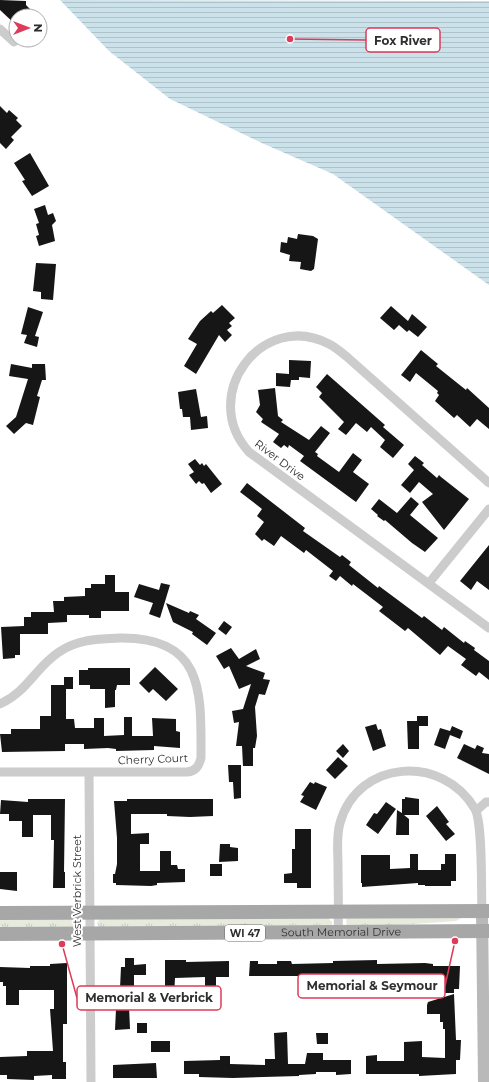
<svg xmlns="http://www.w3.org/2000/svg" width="489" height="1082" viewBox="0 0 489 1082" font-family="Montserrat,sans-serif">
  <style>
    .grass { fill: url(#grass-tufts) }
    .water { fill: url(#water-rules) }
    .building { fill: #161616 }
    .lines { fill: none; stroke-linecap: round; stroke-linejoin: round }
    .street { stroke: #ccc; stroke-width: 9 }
    .secondary { stroke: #b9b9b9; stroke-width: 12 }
    .primary { stroke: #a7a7a7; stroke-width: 14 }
    .labels { text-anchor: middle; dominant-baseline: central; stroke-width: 4; stroke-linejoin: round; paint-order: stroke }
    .shield { fill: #fff; stroke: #6d6d6d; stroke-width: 1 }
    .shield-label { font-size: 10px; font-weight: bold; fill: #2f2f2f }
    .street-label { font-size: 11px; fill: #2f2f2f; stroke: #fff }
    .leader { fill: none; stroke: #dc3b5a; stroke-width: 1.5 }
    .callout-dot { fill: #dc3b5a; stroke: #fff; stroke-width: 1.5 }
    .callout { fill: #fff; stroke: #dc3b5a; stroke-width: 1.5 }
    .callout-label { font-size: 12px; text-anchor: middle; font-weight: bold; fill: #2f2f2f }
  </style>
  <defs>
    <pattern id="grass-tufts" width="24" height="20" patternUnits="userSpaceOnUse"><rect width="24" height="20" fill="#e7ebde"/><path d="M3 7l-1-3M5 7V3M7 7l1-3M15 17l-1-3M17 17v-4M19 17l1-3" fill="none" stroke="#c6cabf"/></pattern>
    <pattern id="water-rules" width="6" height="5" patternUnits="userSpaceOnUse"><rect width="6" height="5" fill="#cbe2ea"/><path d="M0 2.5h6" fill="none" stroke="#afc2c9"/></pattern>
  </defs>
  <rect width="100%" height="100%" fill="#fff"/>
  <path class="grass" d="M349,917L461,918L456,921L387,926H347L346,919Z
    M328,918L332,922V925L99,927L97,923L100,919Z
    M0,919H78L82,923L81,927L0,928Z"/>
  <path class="water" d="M60,0L489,1V285L333,174L264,144L170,99L109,51Z"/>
  <path class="building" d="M0,0L26,1V5L33,12L29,16H16V25L0,10Z
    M0,106L7,113L9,110L18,118L16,120L22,126L11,137L14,140L6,149L0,143Z
    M30,153L49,186L32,196L22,181L25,180L14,163Z
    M45,205L48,215L53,213L56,221L52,225L55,241L39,246L36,236L39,235L36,224L39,223L34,209Z
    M298,234L313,236L318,239L314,269L311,271L300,269L301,262L289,261L290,255L280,252L281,242L287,243L288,237L297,239Z
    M36,263L56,264L53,300L41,299V292L33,291Z
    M222,305L235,318L229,323L232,326L227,330L232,335L225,342L219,335L196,374L184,366L197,344L188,339L200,321L211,311L213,313Z
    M391,306L408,321L412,314L427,327L418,337L409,330L407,332L399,325L394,330L380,318Z
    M28,307L43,312L35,336L39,337L37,347L24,343L27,335L21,334Z
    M421,350L438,364L436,366L466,390L467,388L489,408V429L477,419L470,427L457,415L454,418L435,401L439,395L437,393L438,391L416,373L410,382L401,375Z
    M289,360L311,361L310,378L299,377V380H291L290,387L276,386V373L289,374Z
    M11,364L32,368V364H45L46,380H42L37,396L40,397L33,425L26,423L14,434L6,426L16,417L28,379L9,376Z
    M327,374L385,425L383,427L404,445L393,458L380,447L385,440L371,427L367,432L356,423L346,435L338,429L344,422L319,397L322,393L316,387Z
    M275,388L278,416L283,420L281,422L309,440L321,426L330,433L315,452L318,454L317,456L339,472L353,453L362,460L353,472L369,484L356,502L300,461L304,456L289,445L288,448L284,445L281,448L273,442L279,434L261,422L263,419L256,412L260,405L258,390Z
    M196,389L201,417L207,416L208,428L191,430L190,417H183L182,409H180L178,392Z
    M415,456L424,463L422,465L437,478L439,475L441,477L469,499L444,530L422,502L433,494L419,482L410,493L401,485L414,470L408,464Z
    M195,459L200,465L202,463L204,466L206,464L222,484L211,493L204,483L202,484L199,481L196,484L189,475L194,472L188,464Z
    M247,483L305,528L303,531L340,557L342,555L351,562L349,565L378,588L379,586L422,618L424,616L442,630L444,627L464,643L465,641L475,648L474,650L489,661V680L479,672L476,676L461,665L466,659L448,646L440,655L408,628L405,631L379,611L383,607L353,584L352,586L340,576L336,581L329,576L333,571L306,550L304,553L281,536L274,546L264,539L262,541L255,534L264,522L257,516L262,509L240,492Z
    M411,497L419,504L410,515L438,538L425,552L412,543L385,520L384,521L377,516L378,515L371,509L379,499L397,513Z
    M489,545V590L477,581L471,590L460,581Z
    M105,575H115V592H129V611H101V618H89V615H67V622L48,623V634H20V655H15V658L3,659L1,627L24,626V617H31V612H54L53,601H64V597L85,596V588H91V584H105Z
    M161,583L170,585L160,618L149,614L153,603L134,597L139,584L159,590Z
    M166,603L189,613L190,611L199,615L196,619L216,633L207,645L192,634L193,632L173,622Z
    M224,621L232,627L226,635L218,629Z
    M231,648L239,659L256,649L260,659L246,666L265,673L263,679L270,680L265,695L259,694L255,707L257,736L255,748H253V766H243L242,746H236L239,722L234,723L232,711L243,709L251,684L239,689L229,666L224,669L216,656Z
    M155,667L178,689L166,701L153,689L149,693L139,683Z
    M88,668H130V685H117L116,690H115V707L105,708V689H90V685H79V670H88Z
    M64,677H73V689H66V719H74L75,728H94V718H104V736L124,735V717H132V736H153L152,718L176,719V731L180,732V748L154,746V750L116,751V749L108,748L84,749V744H65V751L2,752L0,734H11V729H40V716H51V685H64Z
    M417,716H428V726H419V749H408L407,721H417Z
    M376,724L378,730L381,729L386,746L373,751L365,727Z
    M452,726L463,731L460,739L450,735L445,749L434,745L440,728L450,731Z
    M343,744L349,751L343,758L336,751Z
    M464,744L475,749L477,745L484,748L482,753L489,754V774L457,758Z
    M338,757L348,766L335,779L326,770Z
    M228,765H241V798L234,799L233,782H229Z
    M310,782L314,784L315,782L327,787L316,810L300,802L304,796L301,795Z
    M405,797L419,799V815H404L409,819V835H396L397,810L402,813V799H405Z
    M28,799H65L64,872H65V888H53L54,840H51V815H33V837H22V821H9V814H0L1,800L28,802Z
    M127,799H213V816L190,817L167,816V814H131V834L149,833V844H140V871H160V851H171V865H177L178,869H185V882L157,883V885L151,886L116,885V883H113V874H115L117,864V838L114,801H127Z
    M386,802L396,809L378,834L366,825L374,813L377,814Z
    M437,806L449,822L446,824L455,834L446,841L426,816Z
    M295,829H311V888H297V883H284V874L292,873V849H295Z
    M220,844H230V847L238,848V861L219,862Z
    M410,854H418V870H441V864H445V854H456V881H451V886H425V885H418V883L362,887V883H361V855H390V869L410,868Z
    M210,864H222V876H210Z
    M0,872H17V891L0,889Z
    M125,958H134V965L146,964V975H134V995H152V1005H129L130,1029L115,1030L117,988H120L121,967H125Z
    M165,960H186V962L229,961V977H216V996H205V977L175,978L174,997L161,998V986H165Z
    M377,960V964L425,963L433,964V966H460L459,989H454V993H428V978L411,979V993L400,994L399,976H383V996H371V975H356L355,980H333V977L321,976H249L250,961H258V964H277V961H291L292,964L333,963V961Z
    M67,963V1024H63V1062H66V1079H52V1075L34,1076V1080L7,1079V1075H0V1057L27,1056V1051H53L50,1009H54V990H19V1005H6V986H3V982H0V967L30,968V966H50V964Z
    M454,994L456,1040H461L460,1060H456V1074L419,1076V1074H366V1056L377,1055V1061H404V1042L422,1041V1057L445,1058V1029H443V1022H440V1014H427V1005L428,1002Z
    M137,1023H147V1033H137Z
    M287,1032L288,1064H305L307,1053H323V1060H351V1074L336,1075V1072H316V1074L299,1075V1076L233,1078L199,1077V1074H184V1061L220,1060V1056H230V1064L265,1065V1059H275L274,1033Z
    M316,1033H328V1044H317Z
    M151,1041H170V1052H151Z
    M156,1063L157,1078H113V1065Z"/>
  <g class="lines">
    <path class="street" d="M0,29L14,42
      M489,483L346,356C341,352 335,347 329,344C262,309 198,396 249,452L489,628
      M429,583L489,509
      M0,704C27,692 36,667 59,652C78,639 98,639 120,638C205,637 201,693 201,758C199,766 196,771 187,772H0
      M89,773L91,1082
      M476,811L486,802H489
      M338,932C339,910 338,888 338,865C338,852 336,837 340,823C358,759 443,754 475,809C483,823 481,891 482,911"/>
    <path class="secondary" d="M482,911L484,1082"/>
    <g class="primary">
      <path d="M0,913L489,911"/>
      <path id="s1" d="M0,934L489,931"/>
    </g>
  </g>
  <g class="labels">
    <rect class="shield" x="225" y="925" width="40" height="16" rx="3"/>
    <g class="shield-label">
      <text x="245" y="933">WI 47</text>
    </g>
    <g class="street-label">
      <text transform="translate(280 460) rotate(37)">River Drive</text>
      <text transform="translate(153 759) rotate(-2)">Cherry Court</text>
      <text transform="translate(77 891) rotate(-90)">West Verbrick Street</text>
      <text stroke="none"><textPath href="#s1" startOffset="341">South Memorial Drive</textPath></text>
    </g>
  </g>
  <path class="leader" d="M290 39L366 40M455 941L445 986M62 944L77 998"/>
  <g class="callout-dot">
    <circle cx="290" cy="39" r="4"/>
    <circle cx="455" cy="941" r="4"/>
    <circle cx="62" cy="944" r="4"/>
  </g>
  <g class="callout">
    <rect x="366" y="28" width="74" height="24" rx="4"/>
    <rect x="298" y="974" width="147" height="24" rx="4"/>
    <rect x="77" y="986" width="144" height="24" rx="4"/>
  </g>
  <g class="callout-label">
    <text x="403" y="45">Fox River</text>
    <text x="372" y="990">Memorial &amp; Seymour</text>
    <text x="149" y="1002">Memorial &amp; Verbrick</text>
  </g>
  <g transform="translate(28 28) rotate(90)"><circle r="19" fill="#ffffff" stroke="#acacac"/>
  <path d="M0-3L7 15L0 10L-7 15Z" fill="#dc3b5a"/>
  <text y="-6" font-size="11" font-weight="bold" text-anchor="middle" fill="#2f2f2f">N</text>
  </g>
</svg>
